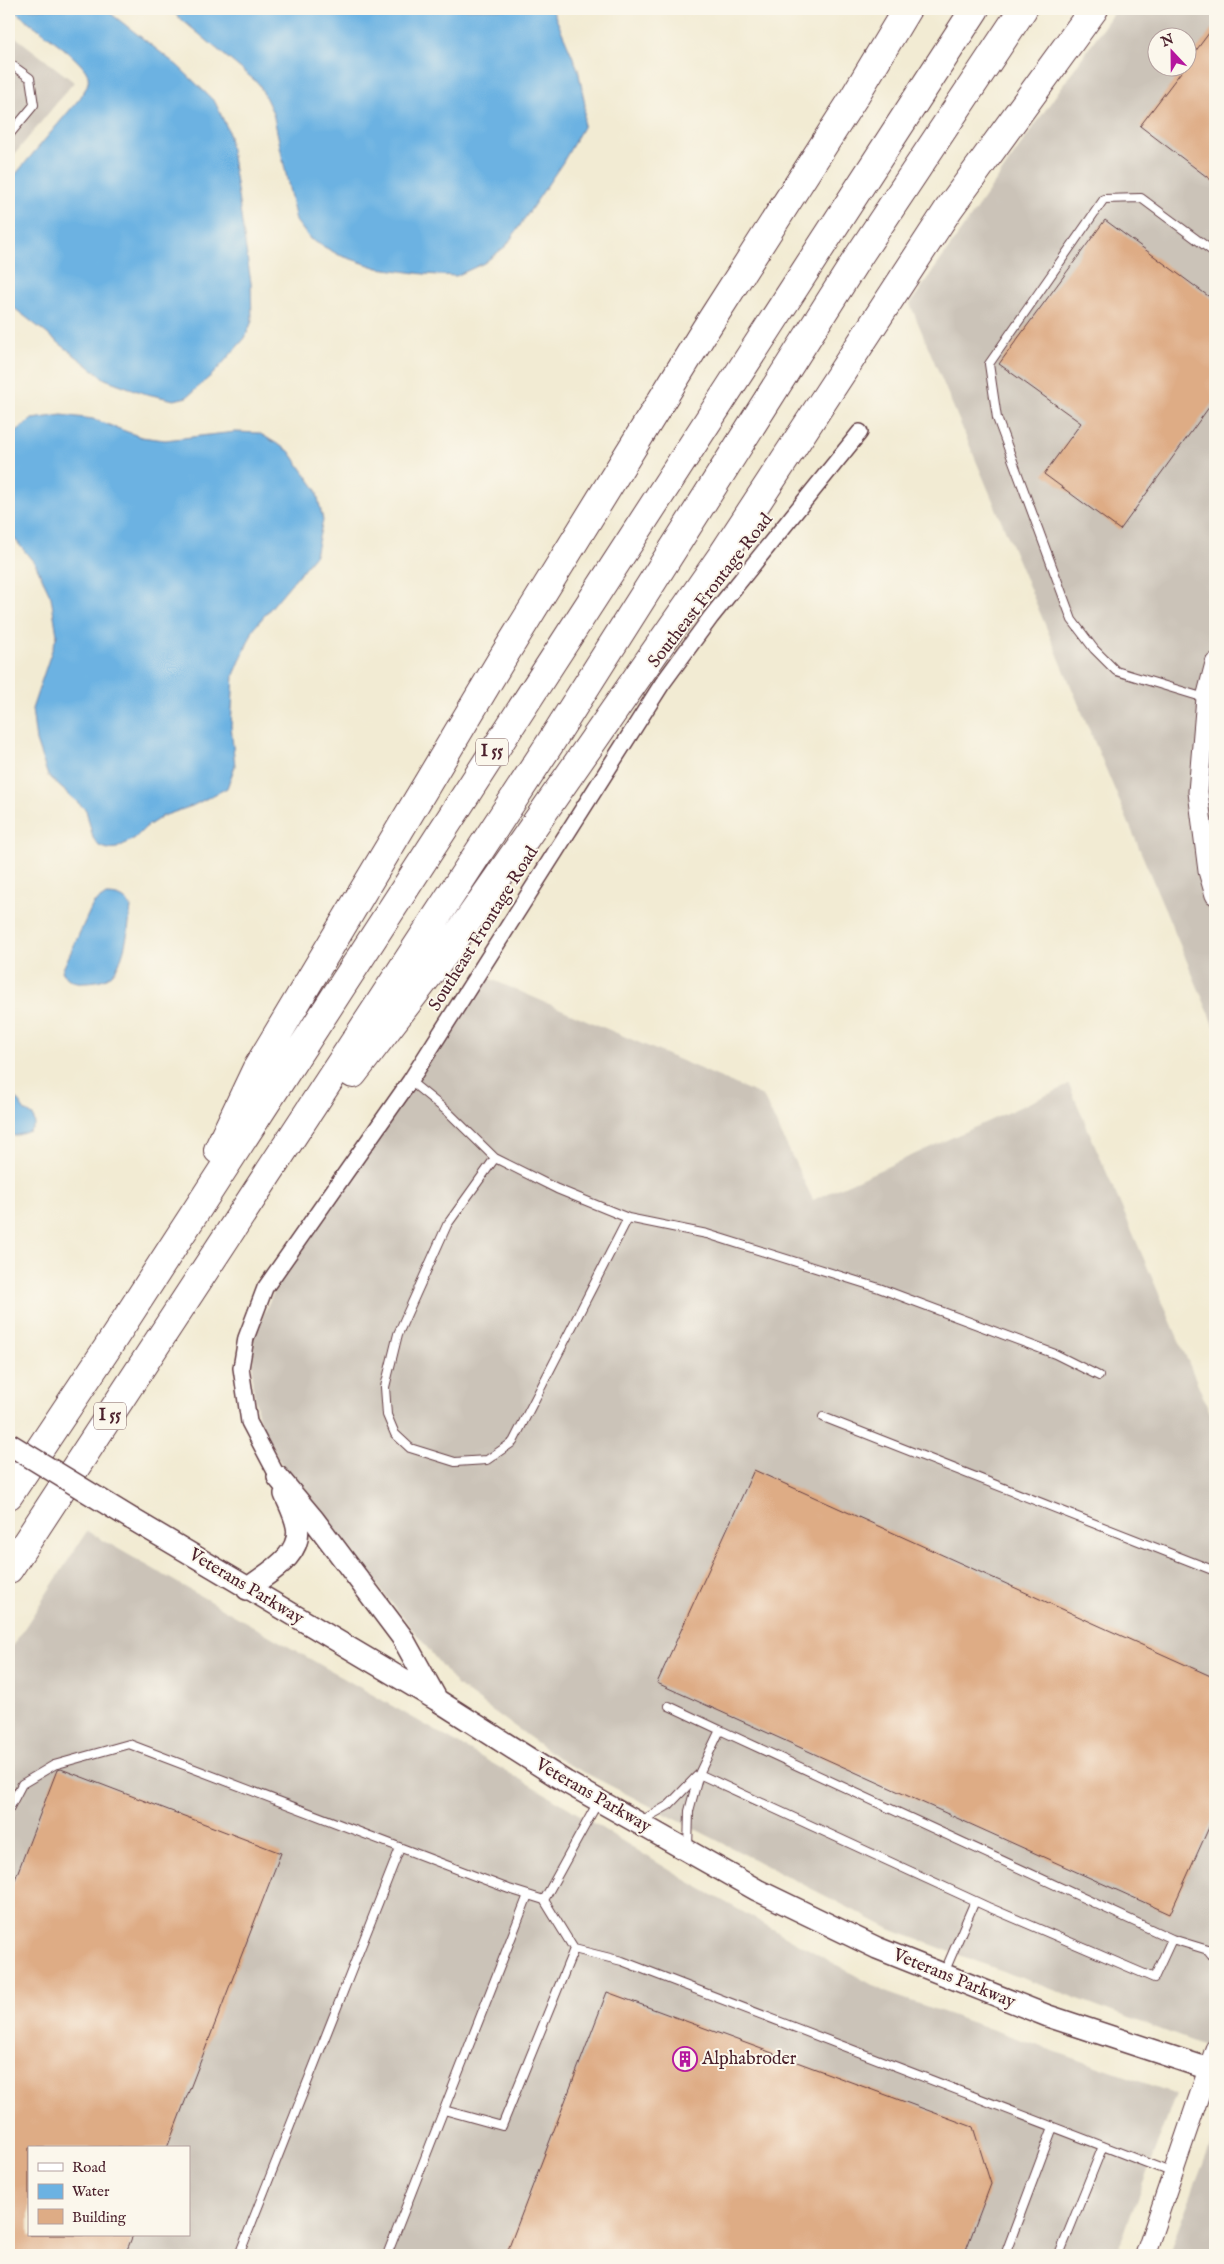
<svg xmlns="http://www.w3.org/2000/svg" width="1224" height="2264" viewBox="0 0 1224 2264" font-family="'IM FELL English',serif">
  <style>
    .industrial { fill: #cbc3b8; fill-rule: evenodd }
    .water { fill: #6cb2e2; stroke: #5b6886 }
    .building { fill: #deac85 }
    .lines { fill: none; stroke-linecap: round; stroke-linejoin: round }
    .service-casing { stroke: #633e44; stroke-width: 10 }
    .minor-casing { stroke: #633e44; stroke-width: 18 }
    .tertiary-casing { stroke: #633e44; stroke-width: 21 }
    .secondary-casing { stroke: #633e44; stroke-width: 24 }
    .motorway-casing { stroke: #633e44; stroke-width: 30 }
    .service { stroke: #fff; stroke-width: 8 }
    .minor { stroke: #fff; stroke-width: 15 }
    .tertiary { stroke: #fff; stroke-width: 19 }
    .secondary { stroke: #fff; stroke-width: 21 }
    .motorway { stroke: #fff; stroke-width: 28 }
    .secondary-bridge-casing { stroke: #633e44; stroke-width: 24; stroke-linecap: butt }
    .secondary-bridge { stroke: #fff; stroke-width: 21 }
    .labels { text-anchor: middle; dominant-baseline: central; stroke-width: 4; stroke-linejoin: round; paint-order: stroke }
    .shield { fill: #fbf7ec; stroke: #7f6065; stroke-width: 1 }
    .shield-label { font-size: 16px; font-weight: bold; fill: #4a1f2b }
    .street-label { font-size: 18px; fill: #4a1f2b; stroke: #fbf7ec }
    .poi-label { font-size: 18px; fill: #4a1f2b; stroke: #fbf7ec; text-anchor: start }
  </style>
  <rect width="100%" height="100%" fill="#fbf7ec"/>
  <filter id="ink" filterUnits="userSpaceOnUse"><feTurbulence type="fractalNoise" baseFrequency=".02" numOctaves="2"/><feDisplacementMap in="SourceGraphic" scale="10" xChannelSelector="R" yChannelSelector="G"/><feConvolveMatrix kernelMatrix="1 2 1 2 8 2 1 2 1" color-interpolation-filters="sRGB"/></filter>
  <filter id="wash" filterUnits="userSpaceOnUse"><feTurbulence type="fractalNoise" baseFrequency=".0096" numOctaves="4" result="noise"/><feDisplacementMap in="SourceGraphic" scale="20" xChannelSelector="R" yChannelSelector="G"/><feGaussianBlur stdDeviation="1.12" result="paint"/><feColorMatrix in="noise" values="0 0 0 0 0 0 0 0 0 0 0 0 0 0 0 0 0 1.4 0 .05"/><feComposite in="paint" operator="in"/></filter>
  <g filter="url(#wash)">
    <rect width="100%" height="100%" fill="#f2ebd3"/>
    <path class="industrial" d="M1116,9H1215V1028L910,304ZM1156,38H1186V68H1156Z
      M9,32L74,82L9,161Z
      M484,976L763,1096L813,1200L1069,1085L1215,1424V2011L1205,2046L892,1930L564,1762L457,1685L285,1470L261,1430L252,1383L254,1335L280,1278Z
      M87,1531L546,1794L684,1879L885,1992L1176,2094L1116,2255H9V1652ZM29,2148H189V2235H29Z
      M1215,2133V2255H1168Z"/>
    <path class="water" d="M12,9H105L178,66L215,102L228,130L251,283L252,321L245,338L214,373L187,397L174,400L143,393L105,379L9,304V182L80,98C85,90 91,82 87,73C78,55 29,23 12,9Z
      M169,9H552L578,69L585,105L583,127L563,162L506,246L484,263L456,276L424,274L378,268L339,255L310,239L296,221L273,113L259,84Z
      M62,415L93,419L141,437L165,440L235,432L259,433L289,451L316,489L323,520L315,555L254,628L234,675L231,726L235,766L227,788L192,806L163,816L146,827L135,838L117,848L108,849L99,846L93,838L86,810L48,776L36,741L32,709L57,635L51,597L36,565L9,532V437L32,419Z
      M106,895C117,895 125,897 131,907C129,925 125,968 107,978C100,981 91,982 84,982C74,983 67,980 62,971L93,904Z
      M16,1098L25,1111L33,1116L35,1124L30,1131L15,1136L9,1134V1106Z"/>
    <g id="blocks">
      <path class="building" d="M1215,25V183L1140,126L1184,68H1186V64Z
        M1105,220L1215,301V399L1120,530L1044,474L1081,423L999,364Z
        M754,1470L1215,1678V1814L1170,1914L657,1683Z
        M61,1769L281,1853L167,2148H29V2235H133L125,2255H9V1895L57,1770Z
        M607,1992L973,2127L991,2184L964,2255H506Z"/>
    </g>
  </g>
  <g filter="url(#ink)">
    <use href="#blocks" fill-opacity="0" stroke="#633e44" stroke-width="1"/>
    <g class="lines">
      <defs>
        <path id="service" d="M9,63L30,78L34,105L9,135
          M1205,698L1116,671L1094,649L1072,620L997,418L989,364L1104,199L1141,198L1215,253
          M410,1081L448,1112L495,1158L557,1189L628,1218L707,1234L879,1288L1055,1354L1099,1376
          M495,1158L447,1225L398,1334L385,1387L387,1415L395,1434L410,1448L455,1462L487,1460L513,1442L628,1218
          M823,1417L1215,1571
          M669,1706L720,1730L699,1774L689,1811L688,1849
          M720,1730L1172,1939
          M699,1774L988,1907L1154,1978L1172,1939L1208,1950
          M9,1809L22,1784L54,1765L129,1744L509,1889L544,1900L598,1802
          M641,1821L669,1805L697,1776
          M574,1949L622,1961L1173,2173
          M1215,1950H1208L1215,1959
          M944,1973L975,1901
          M444,2110L502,2126L574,1949L544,1900
          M239,2255L400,1848
          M387,2255L528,1895
          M1005,2255L1053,2127
          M1059,2255L1103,2146"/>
        <path id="minor" d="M278,1477L249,1422L241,1368L246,1338L265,1288L410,1081L662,684L711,617L860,432"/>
        <path id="tertiary" d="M1215,663L1206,698L1198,792L1208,871L1215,895
          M1145,2255L1215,2049"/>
        <path id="secondary" d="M278,1477L314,1520L402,1637L437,1700
          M132,1519L437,1700L566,1782L757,1890L877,1948L1048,2016L1215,2071
          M247,1589C267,1573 303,1556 297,1526C295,1515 289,1504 285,1494"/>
        <path id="motorway" d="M353,1074L444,955L723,554L948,210L1094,9
          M218,1150L256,1070L500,662L705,330L853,99L907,9
          M9,1495L106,1350L975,9
          M9,1569L549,745L860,254L1023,9"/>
      </defs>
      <use href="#service" class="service-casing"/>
      <use href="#minor" class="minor-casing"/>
      <use href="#tertiary" class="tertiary-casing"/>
      <use href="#secondary" class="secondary-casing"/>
      <use href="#motorway" class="motorway-casing"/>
      <use href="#service" class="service"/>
      <use href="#minor" class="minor"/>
      <use href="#tertiary" class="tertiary"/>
      <use href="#secondary" class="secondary"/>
      <use href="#motorway" class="motorway"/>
      <defs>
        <path id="secondary-bridge" d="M9,1444L132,1519"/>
      </defs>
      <use href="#secondary-bridge" class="secondary-bridge-casing"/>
      <use href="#secondary-bridge" class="secondary-bridge"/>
    </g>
  </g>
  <defs>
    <symbol id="building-ring" viewBox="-11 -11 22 22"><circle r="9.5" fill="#fbf7ec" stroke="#b5179e" stroke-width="1.5"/><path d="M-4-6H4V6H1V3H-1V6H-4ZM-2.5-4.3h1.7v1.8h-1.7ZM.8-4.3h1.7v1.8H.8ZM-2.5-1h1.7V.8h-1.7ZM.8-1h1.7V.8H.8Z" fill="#b5179e"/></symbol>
  </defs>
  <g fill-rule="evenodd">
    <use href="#building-ring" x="671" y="2045" width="28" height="28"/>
  </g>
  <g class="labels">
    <g class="shield">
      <rect x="476" y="738.5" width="32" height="27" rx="4"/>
      <rect x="94" y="1402.5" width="32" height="27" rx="4"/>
    </g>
    <g class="shield-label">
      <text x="492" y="752">I 55</text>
      <text x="110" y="1416">I 55</text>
    </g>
    <g class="street-label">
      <text transform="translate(711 591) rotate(-52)">Southeast Frontage Road</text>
      <text transform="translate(484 929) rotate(-58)">Southeast Frontage Road</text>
      <text transform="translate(246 1587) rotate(31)">Veterans Parkway</text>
      <text transform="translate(593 1796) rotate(30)">Veterans Parkway</text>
      <text transform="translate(954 1979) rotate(22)">Veterans Parkway</text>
    </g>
    <g class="poi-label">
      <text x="702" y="2059">Alphabroder</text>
    </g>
  </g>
  <rect width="1224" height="2264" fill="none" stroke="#fbf7ec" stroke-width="30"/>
  <rect x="28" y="2146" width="162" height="90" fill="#fbf7ec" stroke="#b4a19f"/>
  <rect x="38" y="2163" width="25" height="8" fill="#ffffff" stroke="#b4a19f"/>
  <text x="72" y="2172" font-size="15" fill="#4a1f2b">Road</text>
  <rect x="38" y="2184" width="25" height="15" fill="#6cb2e2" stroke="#b4a19f"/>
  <text x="72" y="2196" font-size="15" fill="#4a1f2b">Water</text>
  <rect x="38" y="2209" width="25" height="15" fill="#deac85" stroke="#b4a19f"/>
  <text x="72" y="2222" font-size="15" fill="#4a1f2b">Building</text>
  <g transform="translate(1172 52) rotate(338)"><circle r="24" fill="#fbf7ec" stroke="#b4a19f"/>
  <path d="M0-4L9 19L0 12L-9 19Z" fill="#b5179e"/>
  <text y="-8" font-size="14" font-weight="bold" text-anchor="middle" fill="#4a1f2b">N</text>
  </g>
</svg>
